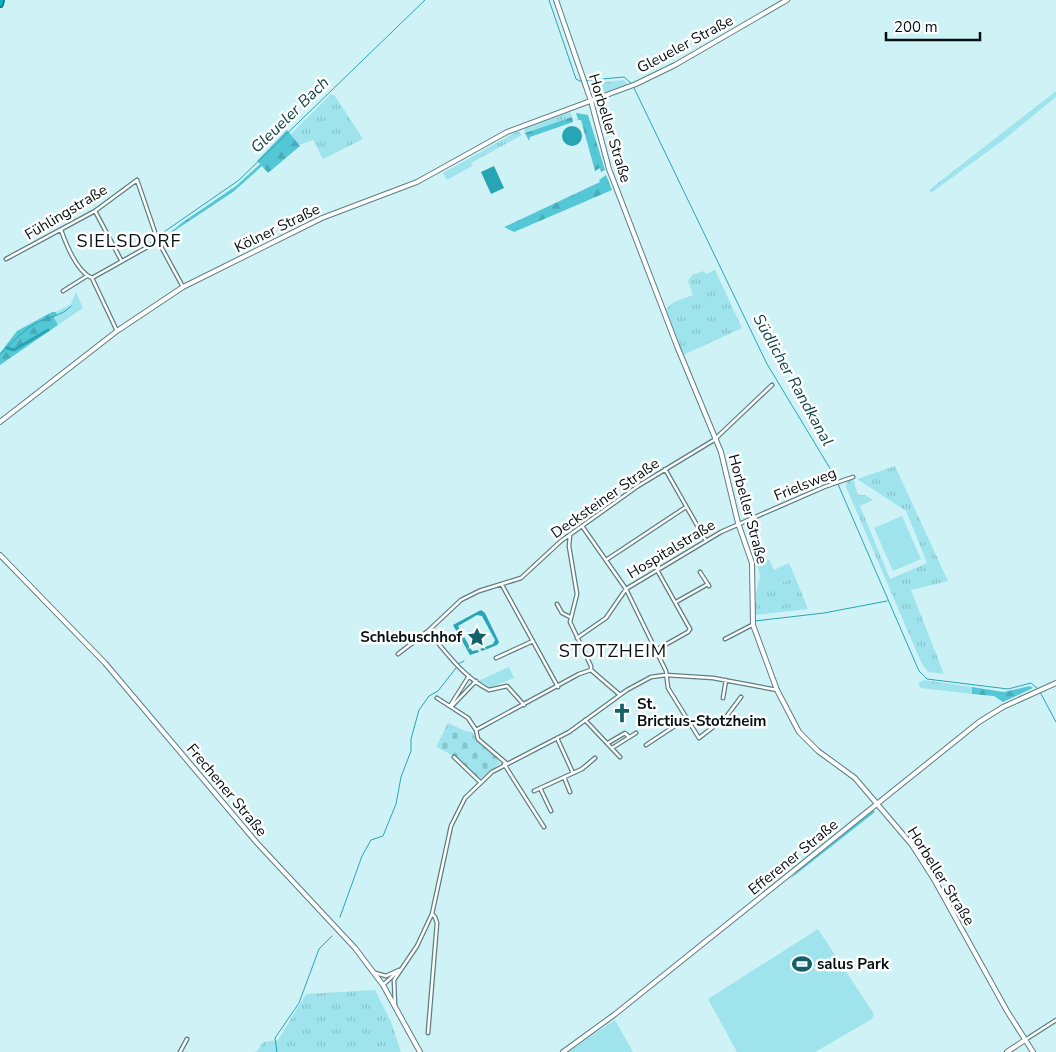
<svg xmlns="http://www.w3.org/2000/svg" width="1056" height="1052" viewBox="0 0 1056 1052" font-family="'Nunito Sans',sans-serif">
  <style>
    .grass { fill: url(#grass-tufts) }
    .forest { fill: url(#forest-firs) }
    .cemetery { fill: url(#cemetery-stones) }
    .park { fill: #9fe4ed }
    .water { fill: #28a5b4 }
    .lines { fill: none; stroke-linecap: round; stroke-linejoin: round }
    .stream { stroke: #28a5b4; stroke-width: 1 }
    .canal { stroke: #28a5b4; stroke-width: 3 }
    .street-casing { stroke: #5e7d82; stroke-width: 5 }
    .secondary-casing { stroke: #5e7d82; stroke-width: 6 }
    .highway-casing { stroke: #0a7883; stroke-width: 8 }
    .street { stroke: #fff; stroke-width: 2.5 }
    .secondary { stroke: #fff; stroke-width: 4 }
    .highway { stroke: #0eb0c0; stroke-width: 5 }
    .labels { text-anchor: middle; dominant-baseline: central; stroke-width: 5; stroke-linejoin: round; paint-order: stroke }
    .street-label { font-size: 15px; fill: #041011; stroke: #fff }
    .poi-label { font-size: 15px; font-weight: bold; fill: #041011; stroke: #fff; text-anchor: start }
    .water-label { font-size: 16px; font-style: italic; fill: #10454b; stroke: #fff }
    .quarter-label { font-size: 18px; letter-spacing: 1px; fill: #041011; stroke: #fff }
  </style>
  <defs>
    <pattern id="grass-tufts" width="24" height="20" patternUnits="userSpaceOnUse" patternTransform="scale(1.25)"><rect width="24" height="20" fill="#9fe4ed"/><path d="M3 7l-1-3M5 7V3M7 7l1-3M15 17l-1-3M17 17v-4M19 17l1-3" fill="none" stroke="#87c3ca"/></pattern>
    <pattern id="forest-firs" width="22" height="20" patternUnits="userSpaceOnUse" patternTransform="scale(1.25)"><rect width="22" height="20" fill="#53c7d5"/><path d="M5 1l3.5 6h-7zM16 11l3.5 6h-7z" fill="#47aab6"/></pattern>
    <pattern id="cemetery-stones" width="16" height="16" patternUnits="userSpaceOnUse" patternTransform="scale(1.25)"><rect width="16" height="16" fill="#9fe4ed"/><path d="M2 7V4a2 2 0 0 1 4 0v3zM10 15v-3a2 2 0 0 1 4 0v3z" fill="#87c3ca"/></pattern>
  </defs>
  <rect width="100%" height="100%" fill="#cff2f6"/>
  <path class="grass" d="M624,80L628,85L600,95L593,94L588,84Z
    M1056,91V97L1002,141L931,193L929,190Z
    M331,94L335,96L363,139L323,159L313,140L299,145L290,135Z
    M570,112L572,117L525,133L524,128Z
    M518,131L522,135L471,163L472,166L447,180L443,173Z
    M715,270L742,328L683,355L666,309L674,302L693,295L688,281L692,275L704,271L706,274Z
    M895,466L948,581L911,590L944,674L928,672L921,662L846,487L847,481L853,479L858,495H865L873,500L860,506L890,579L927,563L906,511L857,479Z
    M795,577L808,609L755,615L756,594Z
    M924,680L972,687V694L921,688L918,683Z
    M375,990L391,1022L401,1052H254L258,1050L263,1042L278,1040L306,994Z"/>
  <path class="forest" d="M576,113L588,115L605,170L601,172L600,168L595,171L581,120H578Z
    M572,117L573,122L530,137L529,141L525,133Z
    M287,130L300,146L268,173L262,166L233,192L162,239L183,222L236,186L260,164L257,161Z
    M606,175L612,190L514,232L504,227L600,182L599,180Z
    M52,312H56L57,315L54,317L58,325L0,365V353L17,331Z
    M1030,686L1033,688L1003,702L994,696L972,694V687L1004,692Z
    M873,810L875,812L790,879L805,863Z"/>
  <path class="cemetery" d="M448,723L465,731L472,732L477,741L494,754L500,763L480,779L456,757L436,747Z"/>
  <path class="park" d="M76,292L83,308L58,325L54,317L57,315L56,312L71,304Z
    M902,516L921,559L893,571L874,528Z
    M769,559L774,570L789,563L795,577L756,594L760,576L757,564Z
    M509,667L514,678L491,687L478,681Z
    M818,929L874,1014L872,1019L815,1052H737L708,999Z
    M615,1020L633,1052H567Z"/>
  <path class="water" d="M562 136a10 10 0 1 1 20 0a10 10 0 1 1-20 0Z
    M494,166L504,188L491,194L481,172Z
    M481,610L485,613L499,642L497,645L482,651L480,649L493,644L495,640L482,616L477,615L458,626L472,651L478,650L479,652L470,655L453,625Z"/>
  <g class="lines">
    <path class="stream" d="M549,0L576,79L580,81L624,77L632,84
      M634,88L767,364L834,475L919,671L927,679L1008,689L1031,683L1038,689
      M161,234L239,180L425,0
      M0,354C12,343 22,331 36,323C47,317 63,316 71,306
      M755,621L824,613L887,601
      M458,664L464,661
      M1040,692L1056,722
      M340,917L362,856L371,840L383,836L396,804L401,777L411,751V739L419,710L429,696L438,691L456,668
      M277,1052L275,1038L299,1003L319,949L332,936"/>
    <path class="canal" d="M7,348L14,350L48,330"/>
    <defs>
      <path id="street" d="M95,211L121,260
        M61,230C66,244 77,272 92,278L117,331
        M6,259L95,211L137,180L158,241L183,287
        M92,278L158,241
        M63,291L87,276
        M665,469L706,541
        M582,526L626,589L666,671L668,688L699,738L726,717L741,697
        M570,535L569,546L577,594L570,622L591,666V670
        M606,560L686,507
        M700,572L709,586
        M502,585L558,687
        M676,602L708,584
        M557,604L562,613L570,617
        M428,631C446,652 463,677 489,690L507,686L524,705
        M577,638L606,618L626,589L721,532L824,487L853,477
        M725,639L752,625
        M656,650L688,632L690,629L657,570
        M398,654L428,631L461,600L479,591L521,578L561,541L638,486L714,440L772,385
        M496,658L533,641
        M591,670L620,695
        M437,698L468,718L476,730
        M723,698L726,680
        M450,706L469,676
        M451,707L476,681
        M585,720L620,757
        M557,738L573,773
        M608,743L625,733L629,737
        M646,745L687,718
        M612,748L636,733
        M454,757L480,782
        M506,763L478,739L476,730L579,674L591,670
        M504,764L544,827
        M564,777L570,792
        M540,788L551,811
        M534,791L582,769L595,758
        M375,973L386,976L399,970
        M383,985L396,973
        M395,1005L394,980L417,946L432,914L451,826L465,798L492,772L569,732L627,690L651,677L666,675L713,678L777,690
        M428,1033L437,923L435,917L432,914
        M1025,1040L1056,1020
        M180,1052L187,1039"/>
      <path id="secondary" d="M556,0L591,101L609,169L677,346L721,452L738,523L752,563L753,625L777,690L799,732L818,751L855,778L912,845L935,881L1007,1011L1033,1052
        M0,422L117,331L183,287L322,218L417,182L507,132L636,84L675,65L787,0
        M0,555L105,663L257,843L355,948L383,985L420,1052
        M563,1052L614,1015L979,722L1003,707L1056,683
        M1007,1052L1025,1040"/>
      <path id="highway" d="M0,4L1,0"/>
    </defs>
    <use href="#street" class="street-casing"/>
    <use href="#secondary" class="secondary-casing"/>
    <use href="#highway" class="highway-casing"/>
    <use href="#street" class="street"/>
    <use href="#secondary" class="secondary"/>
    <use href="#highway" class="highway"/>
  </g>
  <defs>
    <symbol id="sight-bare" viewBox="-9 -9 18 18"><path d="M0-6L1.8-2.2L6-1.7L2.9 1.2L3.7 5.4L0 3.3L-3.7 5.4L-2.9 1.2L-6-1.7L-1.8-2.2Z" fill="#12616a" stroke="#fff" stroke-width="2.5" paint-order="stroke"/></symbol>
    <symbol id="church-bare" viewBox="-9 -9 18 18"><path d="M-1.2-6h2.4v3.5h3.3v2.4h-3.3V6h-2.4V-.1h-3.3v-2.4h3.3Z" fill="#12616a" stroke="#fff" stroke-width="2.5" paint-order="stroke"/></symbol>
    <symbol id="stadium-bare" viewBox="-9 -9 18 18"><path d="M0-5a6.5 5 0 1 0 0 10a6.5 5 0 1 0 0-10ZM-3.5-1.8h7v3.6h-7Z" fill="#12616a" stroke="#fff" stroke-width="2.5" paint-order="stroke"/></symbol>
  </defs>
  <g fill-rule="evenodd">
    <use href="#sight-bare" x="463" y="623" width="28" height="28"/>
    <use href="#church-bare" x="608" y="699" width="28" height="28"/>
    <use href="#stadium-bare" x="788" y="950" width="28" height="28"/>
  </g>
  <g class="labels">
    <g class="street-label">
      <text transform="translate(685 44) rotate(-28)">Gleueler Straße</text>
      <text transform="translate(610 128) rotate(73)">Horbeller Straße</text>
      <text transform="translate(66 212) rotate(-31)">Fühlingstraße</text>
      <text transform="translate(277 228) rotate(-26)">Kölner Straße</text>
      <text transform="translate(805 484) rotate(-22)">Frielsweg</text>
      <text transform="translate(605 498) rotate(-35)">Decksteiner Straße</text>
      <text transform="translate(748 509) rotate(75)">Horbeller Straße</text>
      <text transform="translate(671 549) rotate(-31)">Hospitalstraße</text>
      <text transform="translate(227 790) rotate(50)">Frechener Straße</text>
      <text transform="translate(793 857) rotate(-39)">Efferener Straße</text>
      <text transform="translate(941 876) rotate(58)">Horbeller Straße</text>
    </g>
    <g class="poi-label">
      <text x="462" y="637" text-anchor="end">Schlebuschhof</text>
      <text x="637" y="704">St.<tspan x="637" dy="17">Brictius-Stotzheim</tspan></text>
      <text x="817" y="964">salus Park</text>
    </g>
    <g class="water-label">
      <text transform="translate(290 115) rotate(-44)">Gleueler Bach</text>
      <text transform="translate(793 380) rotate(61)">Südlicher Randkanal</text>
    </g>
    <g class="quarter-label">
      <text x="129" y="241">SIELSDORF</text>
      <text x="613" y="651">STOTZHEIM</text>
    </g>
  </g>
  <path d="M886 32v8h94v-8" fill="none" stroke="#041011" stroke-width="2.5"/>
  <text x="894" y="32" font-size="15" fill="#041011" stroke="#ffffff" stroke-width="4" paint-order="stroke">200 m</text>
</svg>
